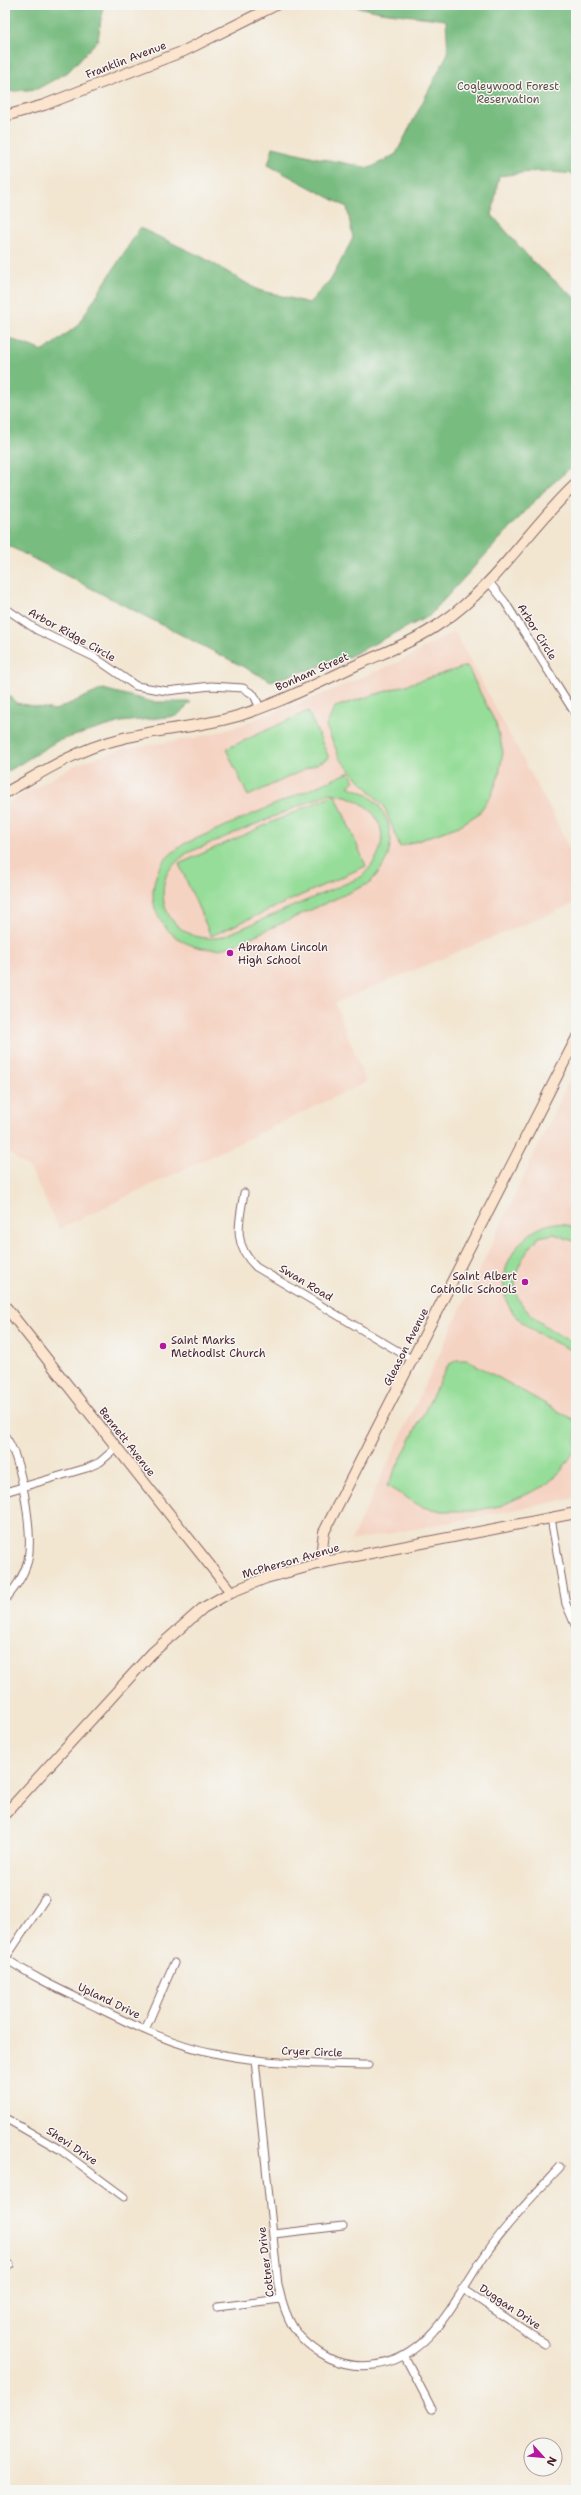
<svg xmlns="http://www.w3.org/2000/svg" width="581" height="2495" viewBox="0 0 581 2495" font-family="'Shantell Sans',sans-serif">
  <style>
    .built { fill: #f5d3c2 }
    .green { fill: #95dd98; stroke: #707e62; fill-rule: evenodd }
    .forest { fill: #78bc80; stroke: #616e56 }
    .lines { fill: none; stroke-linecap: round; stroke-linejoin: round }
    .street-casing { stroke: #856565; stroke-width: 9 }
    .secondary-casing { stroke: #856565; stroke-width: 12 }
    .street { stroke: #fff; stroke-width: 7 }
    .secondary { stroke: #fbe5cf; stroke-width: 10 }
    .poi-dot { fill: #b5179e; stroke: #f6f6f2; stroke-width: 1.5 }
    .labels { text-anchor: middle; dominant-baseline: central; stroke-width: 3; stroke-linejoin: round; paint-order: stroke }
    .street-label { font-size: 11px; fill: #4a1f2b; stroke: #f6f6f2 }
    .park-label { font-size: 11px; fill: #5d4e46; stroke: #f6f6f2 }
    .poi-label { font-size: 11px; fill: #4a1f2b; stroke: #f6f6f2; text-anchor: start }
  </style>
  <rect width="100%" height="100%" fill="#f6f6f2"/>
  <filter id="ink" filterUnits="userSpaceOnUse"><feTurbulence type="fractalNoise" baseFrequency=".025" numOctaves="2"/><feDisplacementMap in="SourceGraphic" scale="8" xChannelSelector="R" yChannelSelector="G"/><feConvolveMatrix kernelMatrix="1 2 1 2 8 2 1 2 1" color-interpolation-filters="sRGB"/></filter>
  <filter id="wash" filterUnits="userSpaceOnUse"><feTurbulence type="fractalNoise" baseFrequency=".012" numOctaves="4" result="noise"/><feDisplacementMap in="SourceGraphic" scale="16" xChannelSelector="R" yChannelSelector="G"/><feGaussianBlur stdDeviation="0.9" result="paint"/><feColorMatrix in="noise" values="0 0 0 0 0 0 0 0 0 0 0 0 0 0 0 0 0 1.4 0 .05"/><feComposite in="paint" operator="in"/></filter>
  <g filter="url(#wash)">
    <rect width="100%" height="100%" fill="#f2e6d1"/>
    <path class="built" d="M454,631L559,826L576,864V903L335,1003L366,1082L59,1229L31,1170L5,1150V805L77,764L123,749L193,738L227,730L313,698L401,661Z
      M576,1066V1498L351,1541Z"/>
    <path class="green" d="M467,666L496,724L503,752L499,775L491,796L478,814L459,826L400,847L384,806L340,759L326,726L335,707Z
      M308,711L329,758L248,796L226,749Z
      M350,772L354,782L348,786L367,794L379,805L388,822L391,841L388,856L381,869L370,883L229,947C182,959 135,915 160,867C165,857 175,851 184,844ZM330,793C381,799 400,841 361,877L222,937C185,945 153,914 166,876C170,866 179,860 187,853Z
      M335,794L366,866L211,936L179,864Z
      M556,1223L567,1225L576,1231V1242L554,1234L539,1237C489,1293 525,1315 576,1345V1353C556,1342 529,1332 514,1314C487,1281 517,1228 556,1223Z
      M457,1360H467L576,1421V1449L561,1471L545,1486L500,1506L473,1511H443L422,1507L387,1486L448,1365Z"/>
    <path class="forest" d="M5,5H103L98,40L68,72L37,89L5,92Z
      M348,5H576V174L538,171L499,176L492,215L532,261L576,299V463L544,491L429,616L342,660L271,681L5,544V337L44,351L77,326L140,228L202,257L258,290L309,303L332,278L353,238L347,207L268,165L273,147L318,158L370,168L396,154L448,53L446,20L381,12Z
      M103,689L153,702H191L177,716L121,722L57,741L7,772L5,771V691L16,703L55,710Z"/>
  </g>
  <g filter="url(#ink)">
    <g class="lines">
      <defs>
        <path id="street" d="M489,582L505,602L576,715
          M5,608L37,630L94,657L136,686L167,691L211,686L243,688L254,695L260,708
          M244,1193C239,1223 232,1244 256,1267L413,1360
          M5,1436C22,1458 33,1533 28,1560C24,1576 15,1588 5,1600
          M5,1492L87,1468L100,1462L116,1448
          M551,1518L566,1604L576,1627
          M5,1958C31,1976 59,1989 88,2003C129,2023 169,2044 214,2053C265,2064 317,2064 368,2065
          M5,1959L45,1899
          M145,2030L174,1963
          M255,2060L278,2285C286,2321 296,2341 329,2358C343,2365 359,2367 374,2365C432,2359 457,2294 487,2252C509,2221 535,2194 560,2167
          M5,2118L59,2149L124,2197
          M274,2234L343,2226
          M5,2260L10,2265
          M462,2288L545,2344
          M217,2307L281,2299
          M405,2357L432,2409"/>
        <path id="secondary" d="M5,116L44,105L184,51L276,5
          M5,793C41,773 76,750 116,740C158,728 202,728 244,714C284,701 322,681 361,663C388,651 417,640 441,623C495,587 529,528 576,484
          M5,1306L231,1592
          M325,1562L322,1548L324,1532L576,1039
          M5,1814L152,1653L203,1608L231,1592L266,1578L325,1562L576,1513"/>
      </defs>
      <use href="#street" class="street-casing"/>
      <use href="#secondary" class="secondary-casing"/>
      <use href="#street" class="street"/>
      <use href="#secondary" class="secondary"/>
    </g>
  </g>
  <g class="poi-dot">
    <circle cx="230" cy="953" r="4"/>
    <circle cx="525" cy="1282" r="4"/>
    <circle cx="163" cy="1346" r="4"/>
  </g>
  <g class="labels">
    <g class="street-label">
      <text transform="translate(126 60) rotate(-21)">Franklin Avenue</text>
      <text transform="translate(537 632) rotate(58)">Arbor Circle</text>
      <text transform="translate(72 635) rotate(29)">Arbor Ridge Circle</text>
      <text transform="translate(312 672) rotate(-24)">Bonham Street</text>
      <text transform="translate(306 1283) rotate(31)">Swan Road</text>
      <text transform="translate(406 1347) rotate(-63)">Gleason Avenue</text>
      <text transform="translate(127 1442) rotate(52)">Bennett Avenue</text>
      <text transform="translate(291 1561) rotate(-16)">McPherson Avenue</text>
      <text transform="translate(109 2001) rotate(26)">Upland Drive</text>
      <text transform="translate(312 2052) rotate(2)">Cryer Circle</text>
      <text transform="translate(72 2146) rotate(34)">Shevi Drive</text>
      <text transform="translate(266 2262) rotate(-97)">Cottner Drive</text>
      <text transform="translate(510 2307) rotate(34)">Duggan Drive</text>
    </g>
    <g class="park-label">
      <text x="508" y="86">Cogleywood Forest<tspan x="508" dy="13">Reservation</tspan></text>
    </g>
    <g class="poi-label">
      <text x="238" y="947">Abraham Lincoln<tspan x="238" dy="13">High School</tspan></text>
      <text x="517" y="1276" text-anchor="end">Saint Albert<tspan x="517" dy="13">Catholic Schools</tspan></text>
      <text x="171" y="1340">Saint Marks<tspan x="171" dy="13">Methodist Church</tspan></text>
    </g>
  </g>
  <rect width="581" height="2495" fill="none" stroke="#f6f6f2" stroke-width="20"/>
  <g transform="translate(543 2457) rotate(117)"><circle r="19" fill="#f6f6f2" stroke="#b1a0a2"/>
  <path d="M0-3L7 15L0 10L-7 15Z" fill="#b5179e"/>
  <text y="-6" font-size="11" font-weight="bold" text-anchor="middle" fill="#4a1f2b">N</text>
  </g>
</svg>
